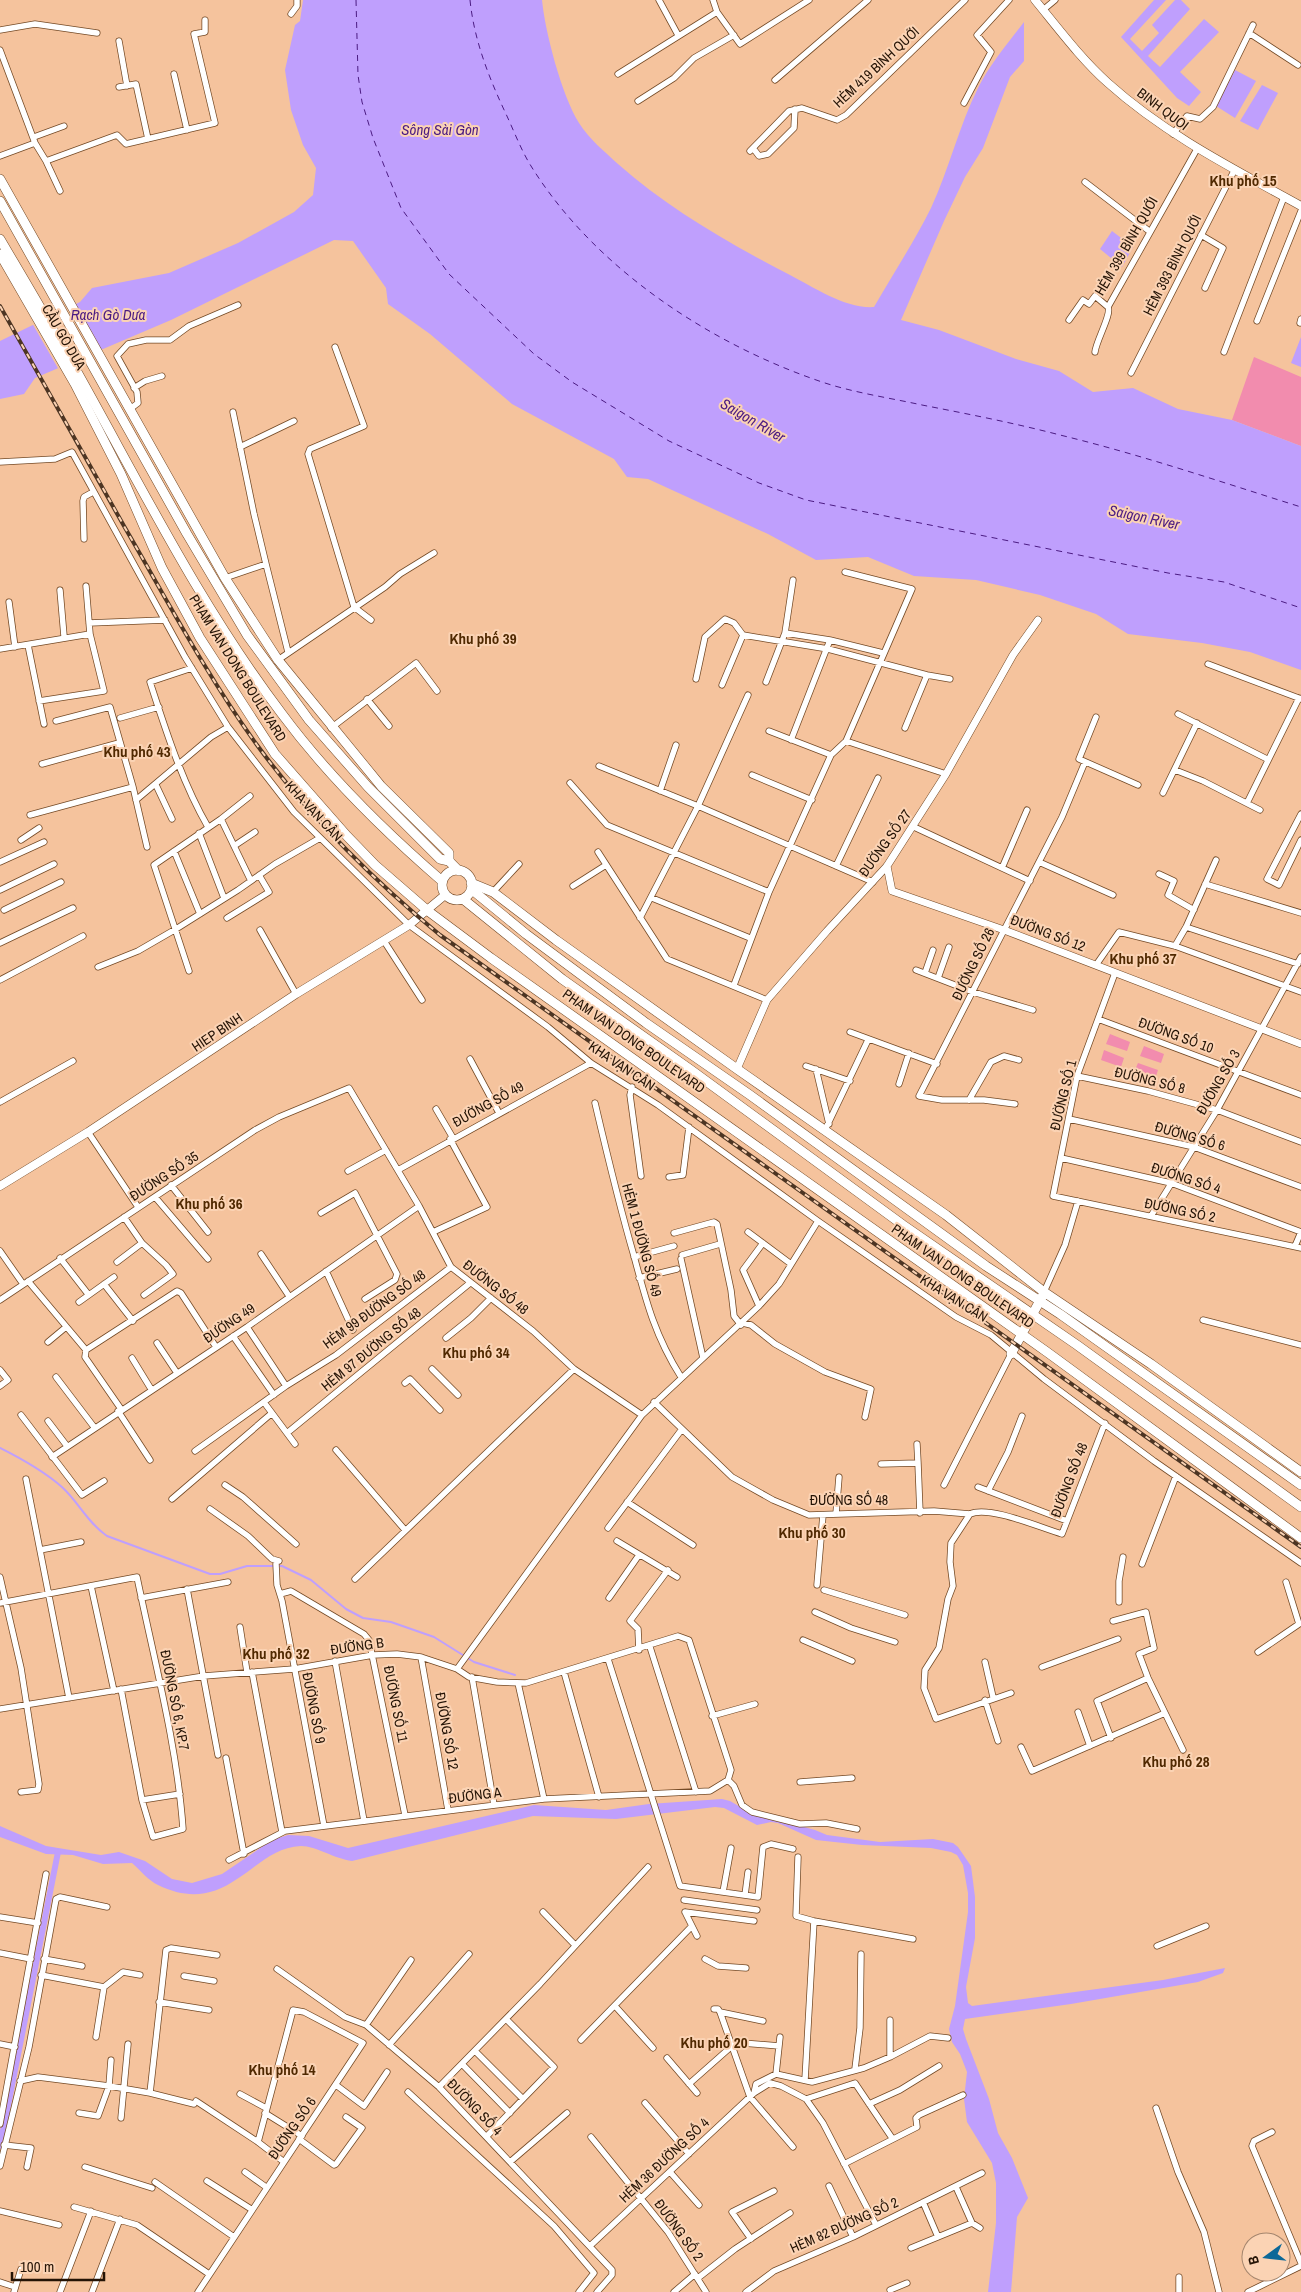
<svg xmlns="http://www.w3.org/2000/svg" width="1301" height="2292" viewBox="0 0 1301 2292" font-family="'Archivo Narrow',sans-serif">
  <style>
    .green { fill: #f28cae }
    .water { fill: #bf9ffd }
    .pier { fill: #f5c39d }
    .lines { fill: none; stroke-linecap: round; stroke-linejoin: round }
    .stream { stroke: #bf9ffd; stroke-width: 2 }
    .canal { stroke: #bf9ffd; stroke-width: 6 }
    .ferry { stroke: #4b1b82; stroke-width: 1; stroke-dasharray: 6 5; stroke-linecap: butt }
    .minor-casing { stroke: #744a26; stroke-width: 7 }
    .tertiary-casing { stroke: #744a26; stroke-width: 8 }
    .secondary-casing { stroke: #744a26; stroke-width: 9 }
    .primary-casing { stroke: #744a26; stroke-width: 10 }
    .trunk-casing { stroke: #744a26; stroke-width: 10 }
    .minor { stroke: #fff; stroke-width: 5.5 }
    .tertiary { stroke: #fff; stroke-width: 7 }
    .secondary { stroke: #fff; stroke-width: 8 }
    .primary { stroke: #fff; stroke-width: 9 }
    .trunk { stroke: #fff; stroke-width: 9 }
    .rail-casing { stroke: #4d3523; stroke-width: 4 }
    .rail { stroke: #fbd3b4; stroke-width: 2; stroke-dasharray: 5.5; stroke-linecap: butt }
    .labels { text-anchor: middle; dominant-baseline: central; stroke-width: 4; stroke-linejoin: round; paint-order: stroke }
    .street-label { font-size: 14px; fill: #241305; stroke: #fbd3b4 }
    .water-label { font-size: 15px; font-style: italic; fill: #4b1b82; stroke: #fbd3b4 }
    .neighbourhood-label { font-size: 15px; font-weight: bold; fill: #502901; stroke: #fbd3b4 }
  </style>
  <rect width="100%" height="100%" fill="#f5c39d"/>
  <path class="green" d="M1254,357L1301,377V446L1232,420Z
    M1110,1034L1130,1042L1127,1051L1106,1044Z
    M1144,1046L1164,1054L1161,1063L1140,1056Z
    M1104,1050L1124,1058L1121,1067L1101,1060Z
    M1138,1063L1158,1070L1155,1079L1134,1072Z"/>
  <path class="water" d="M303,0H542C545,32 562,96 579,123C589,139 604,151 618,164C669,209 730,244 790,275C815,288 846,309 874,307C893,274 914,242 931,208C949,169 959,126 978,88C990,64 1008,43 1024,22V61L1010,77L983,148L965,177L944,221L901,320L939,330L1016,359L1059,371L1093,392L1133,388L1178,409L1232,420L1301,446V670L1250,652L1202,643L1128,634L1096,614L1040,595L976,580L914,576L868,557L816,560L768,534L648,479L627,477L614,459L512,404L430,334L388,304L386,288L353,241L334,240L171,320L35,378L24,394L0,399V341L80,302L92,288L169,273L238,243L294,212L313,195L316,168L303,145L291,110L285,70L295,25L300,21Z
    M1154,0H1166L1130,39L1142,51L1159,33L1152,25L1175,0H1181L1190,9L1148,56L1160,67L1204,19L1219,32L1180,72L1201,92L1189,106L1177,98L1121,37Z
    M1235,70L1256,81L1235,118L1216,106Z
    M1262,85L1278,93L1258,130L1240,121Z
    M1112,231L1133,247L1122,267L1100,249Z
    M1301,337V367L1291,363Z
    M722,1799L730,1801L749,1812L815,1830L827,1835L880,1842L933,1839L953,1843L958,1847L971,1866L975,1897V1938L966,1987L968,2003L972,2006L1163,1980L1225,1968L1223,1973L1198,1982L1071,2004L965,2019L963,2029L966,2039L989,2099L998,2133L1012,2158L1028,2198L1017,2217L1011,2292H988L996,2223V2183L992,2163L967,2122L964,2099L967,2072L960,2054L952,2042L949,2029L955,2006L968,1912V1893L963,1865L957,1855L951,1852L931,1848L862,1845L816,1840L778,1823L771,1822L757,1825L724,1808L715,1807L616,1819L533,1816L352,1861C335,1859 316,1846 301,1846C274,1847 258,1866 237,1879C211,1897 187,1899 158,1885C149,1881 140,1870 132,1863L103,1864L73,1855L46,1854L0,1837V1826L46,1846L101,1855L119,1852L145,1861L172,1879L192,1883L222,1874L272,1840L288,1835L309,1836L348,1848L534,1805L606,1810L649,1804Z"/>
  <path class="pier" d="M73,303L101,352L59,370L32,323Z"/>
  <g class="lines">
    <path class="stream" d="M0,1448C22,1459 44,1471 63,1488C79,1503 88,1523 107,1536L210,1574H220L247,1566H282L311,1580L346,1609L363,1618L391,1622L434,1637L474,1662L515,1675"/>
    <path class="canal" d="M0,2146L58,1852"/>
    <path class="ferry" d="M356,0L358,75L362,102L373,138L401,208L449,274L534,354L572,382L669,441L759,483L806,500L1168,573L1224,582L1301,608
      M470,0C474,40 489,78 506,114C514,131 521,150 531,166C595,269 711,345 825,383C856,393 890,398 922,405C968,414 1014,423 1060,435C1142,455 1221,482 1301,507"/>
    <defs>
      <path id="minor" d="M659,0L678,35
        M713,0L717,12
        M1043,10L1055,0
        M291,14L297,6V0
        M0,30L35,24L97,33
        M1249,33L1298,65
        M119,41L127,86
        M0,50L35,143
        M174,74L187,130
        M618,74L717,12L740,44L809,0
        M775,80L868,0
        M119,87L136,84L148,139
        M638,101L674,78L694,58L734,35
        M964,103L991,52L977,35L1009,0
        M1173,134L1187,116L1200,119L1213,107L1253,25
        M34,137L64,126
        M753,148L759,156L768,154L794,128L795,109
        M750,151L789,111L802,108L837,120L846,115L965,0
        M0,156L35,143L46,161L117,135L126,144L215,123L194,34L205,32V20
        M46,161L60,191
        M1085,182L1149,231
        M1201,235L1223,248L1205,288
        M1069,320L1083,300L1089,304L1095,296L1108,307L1197,149
        M1257,321L1301,211
        M1300,323L1301,319
        M335,347L364,426L310,449L308,454L354,607L371,620
        M1095,352C1096,341 1112,314 1108,307
        M1224,352L1284,197
        M1131,373L1235,169
        M134,388L145,381L162,376
        M130,409L138,403L137,392L117,356L128,344L146,340H170L189,326L238,305
        M240,447L294,421
        M0,462L55,459L72,452L185,657L228,727L294,812L409,925L548,1027L591,1063L658,1105L818,1221L956,1317L991,1335L1044,1379L1154,1461L1301,1563
        M84,539L83,501L84,497L93,492
        M266,564L288,652
        M225,578L266,564L254,514L233,412
        M60,590L64,636
        M9,602L15,647
        M89,623L165,620
        M785,633L830,640L883,653
        M28,645L44,724
        M0,649L90,634
        M278,660L385,587L400,574L434,553
        M1208,664L1301,699
        M192,668L150,682C166,731 182,782 208,827
        M696,679L705,637L725,619L734,623L743,635L828,649L927,675L950,679
        M766,682L785,633L793,580
        M722,685L743,635
        M367,699L389,726
        M39,701L104,691L90,634L86,586
        M1178,714L1267,759
        M1096,717L1079,759L1138,785
        M120,718L159,707
        M56,721L110,707L133,787L147,847
        M331,728L416,663L437,691
        M905,728L927,675
        M769,731L831,755
        M791,740L830,640
        M846,741L946,774
        M42,764L119,743
        M599,766L698,806L873,882
        M1175,770L1203,781L1260,810
        M752,775L812,800
        M570,783L607,825L769,892
        M156,785L172,819
        M660,791L676,745
        M1163,793L1197,723
        M136,800L211,737L228,727
        M1247,803L1299,698
        M1301,814L1267,879L1279,885L1301,840
        M30,815L133,787
        M221,819L251,881
        M914,827L1030,881
        M199,833L224,898
        M21,840L39,828
        M234,846L255,832
        M174,851L200,914
        M598,852L667,959L767,1000
        M0,862L44,842
        M1039,862L1113,895
        M836,866L878,778
        M1002,868L1027,810
        M1159,874L1174,881L1168,895L1194,910
        M1205,884L1301,913
        M573,886L606,865
        M0,890L54,864
        M493,892L519,864
        M652,898L750,938
        M4,910L61,882
        M227,918L269,892L259,875
        M640,918L698,806L748,695
        M1186,927L1298,964
        M260,930L296,994
        M384,941L422,1000
        M0,943L73,908
        M1175,946L1186,927L1216,860
        M1096,965L1119,932L1175,946L1301,992
        M98,967L138,951L176,929L238,890L275,864L320,838
        M916,970L973,992L1033,1010
        M189,971L154,865L221,819L250,796
        M925,973L933,950
        M1115,973L1077,1076L1053,1196L1301,1248
        M938,978L949,947
        M0,980L83,936
        M734,985L769,892L831,755L846,741L912,589L845,572
        M1098,1019L1301,1095
        M850,1032L937,1064
        M470,1059L499,1113
        M806,1066L850,1081
        M816,1069L829,1124
        M1077,1076L1148,1091L1217,1110L1301,1142
        M899,1084L909,1053
        M632,1087L630,1095L641,1176
        M969,1100L991,1062L1004,1056L1019,1060
        M0,1102L73,1061
        M595,1103C607,1154 619,1205 634,1256C646,1301 655,1336 681,1377
        M1015,1104L984,1100H942L919,1096L1062,817L1085,762
        M436,1109L453,1138
        M1069,1119L1194,1147L1301,1187
        M825,1130L868,1040
        M88,1132L138,1207
        M1061,1158L1171,1183L1301,1232
        M398,1170L591,1063
        M348,1171L386,1150
        M669,1177L683,1175L689,1127
        M171,1185L208,1232
        M155,1197L208,1259
        M321,1213L355,1193L397,1274L395,1280L365,1299
        M1151,1216L1217,1110L1301,957
        M124,1217L142,1243L166,1265L173,1274L144,1295
        M433,1232L487,1207L450,1139
        M748,1232L791,1264
        M674,1233L714,1222L717,1224L731,1290L734,1316L741,1325
        M1295,1246L1301,1232
        M0,1251L23,1284
        M261,1254L289,1296
        M682,1255L720,1244
        M634,1257L674,1246
        M60,1258L88,1294
        M681,1259L703,1358
        M117,1262L142,1243
        M326,1271L353,1330
        M639,1278L677,1269
        M28,1281L86,1350L85,1357L121,1409
        M104,1284L133,1321
        M1044,1292L1065,1245L1078,1201
        M0,1300L255,1130L279,1117L349,1088L419,1206L451,1267L533,1331L574,1369L642,1415
        M79,1302L114,1277
        M759,1306L743,1270L763,1243
        M1203,1320L1301,1345
        M743,1323L751,1325L775,1344L825,1372L871,1389L865,1417
        M233,1336L274,1395
        M446,1338L471,1318L491,1298
        M48,1342L66,1327
        M157,1343L177,1373
        M86,1350L177,1291L181,1293L216,1347
        M132,1358L151,1389
        M432,1369L458,1395
        M0,1370L8,1380L0,1386
        M56,1377L94,1427
        M405,1383L410,1379L440,1410
        M286,1386L336,1355L451,1267
        M654,1402L732,1477L773,1500L809,1515L934,1511L970,1514C989,1505 1041,1528 1062,1534L1105,1423
        M266,1405L295,1444
        M118,1411L150,1460
        M21,1415L82,1495L104,1481
        M48,1421L67,1446
        M287,1433L470,1283
        M917,1444L918,1463
        M336,1450L405,1530
        M195,1451L286,1386L247,1327
        M52,1457L247,1327L419,1206
        M881,1464L918,1463L920,1513
        M26,1479L69,1698
        M225,1485L243,1497L296,1544
        M944,1485L1011,1354
        M978,1487L1067,1521
        M988,1491L1008,1452L1022,1416
        M172,1499L272,1413
        M627,1502L693,1545
        M210,1509L248,1536L272,1559L279,1561
        M836,1514L839,1477
        M970,1514L951,1543L950,1562L953,1586L948,1599L939,1648L925,1670L924,1688L936,1719L1011,1693
        M608,1528L682,1429
        M617,1541L677,1577
        M40,1550L81,1542
        M276,1564L277,1585L282,1601L324,1826
        M1142,1564L1176,1476
        M0,1577L21,1668L39,1784L38,1790L21,1792
        M355,1579L574,1369
        M817,1585L823,1515
        M91,1586L114,1691
        M187,1589L218,1755
        M824,1590L905,1615
        M280,1594L291,1591L364,1634L369,1640L405,1815
        M141,1598L228,1582
        M609,1598L639,1555
        M1119,1602V1581L1123,1557
        M0,1603L137,1577C154,1660 177,1744 183,1829L153,1837L142,1800L121,1689
        M815,1612L851,1628L895,1642
        M1113,1621L1146,1612L1154,1648L1139,1654L1148,1678L1183,1750
        M240,1627L247,1672
        M803,1640L852,1661
        M650,1647L696,1792
        M639,1650L638,1629L630,1621L668,1570
        M1258,1652L1299,1624L1286,1582
        M421,1657L448,1810
        M608,1659L680,1886L758,1897L763,1847L771,1844L793,1849
        M335,1661L364,1821
        M985,1662L993,1697
        M1042,1667L1118,1639
        M457,1669L642,1415L759,1306L779,1284L818,1221
        M252,1672L282,1832
        M564,1672L599,1797
        M472,1677L494,1805
        M518,1683L544,1799
        M985,1700L998,1741
        M0,1709L204,1676L294,1669L373,1655L397,1654L421,1657L457,1669L469,1677L497,1682L526,1683L678,1636L689,1640L731,1770L728,1780
        M1078,1712L1090,1746
        M712,1716L755,1704
        M1111,1738L1097,1701L1148,1678
        M1021,1747L1032,1771L1165,1713
        M226,1758L244,1854
        M728,1780L734,1786L742,1805L752,1812L800,1824L826,1823L857,1829
        M800,1782L852,1778
        M142,1800L180,1794
        M798,1857L796,1916L814,1921L913,1939
        M229,1860L285,1831L544,1799L710,1791L728,1780
        M723,1892L731,1848
        M745,1895L748,1872
        M684,1900L757,1910
        M543,1912L574,1944
        M685,1912L754,1921
        M685,1912L697,1936
        M0,1917L38,1923
        M1157,1946L1206,1926
        M0,1953L31,1959
        M44,1959L82,1966
        M705,1959L718,1966L746,1968
        M277,1969L345,2017L366,2025L439,2087L612,2270V2275L597,2292
        M41,1975L104,1987
        M184,1976L214,1981
        M159,2002L209,2010
        M615,2006L653,2048
        M714,2009H718L720,2012L750,2097L793,2147
        M720,2012L763,2021
        M366,2025L411,1960
        M96,2037L104,1987L123,1972L140,1975
        M581,2040L691,1927
        M730,2042L779,2046
        M0,2044L15,2047
        M389,2045L469,1954
        M475,2051L523,2099
        M890,2057V2020
        M667,2058L697,2093
        M462,2064L510,2113
        M855,2069L860,2028L861,1954
        M776,2074L780,2037
        M805,2080L814,1921
        M20,2081L38,2077L109,2086L150,2093L194,2104
        M689,2084L732,2046
        M336,2085L364,2106L387,2072
        M439,2087L540,1984L648,1867
        M408,2092L554,2226L594,2273L579,2292
        M150,2093L166,1950L171,1948L217,1955
        M754,2093L756,2084L776,2074L812,2082L864,2068L890,2057L930,2036L948,2038
        M240,2094L266,2108
        M806,2099L855,2083L892,2138
        M196,2101L258,2142L284,2162
        M645,2103L689,2154
        M869,2104L900,2090L939,2066
        M1156,2108L1178,2172L1204,2232L1219,2292
        M79,2113L98,2116L109,2086L111,2060
        M265,2113L302,2136
        M121,2118L128,2044
        M0,2124L46,1874
        M1272,2132L1254,2141L1252,2146L1301,2263
        M487,2136L554,2067L506,2019
        M591,2137L668,2232L706,2292
        M299,2139L334,2165L336,2164L362,2128L346,2117
        M4,2145L31,2148L27,2167
        M510,2162L567,2113
        M844,2164L917,2127L916,2118L919,2115L963,2095
        M0,2166L29,2047L56,1899L60,1897L107,1907
        M85,2167L152,2188
        M245,2172L266,2187
        M670,2172L699,2205
        M207,2181L251,2209
        M155,2182L234,2237
        M829,2186L853,2237
        M956,2187L972,2223
        M923,2202L938,2237
        M74,2207L137,2225L209,2274
        M0,2211L59,2225
        M751,2239L732,2212L774,2191
        M591,2245L754,2093L770,2083L781,2086L806,2099L823,2123L876,2225
        M911,2248L972,2223L980,2228
        M698,2278L735,2249L790,2213
        M0,2282L15,2287
        M890,2290L907,2283
        M14,2292L21,2269
        M60,2292L91,2211
        M92,2292L120,2219
        M198,2292L363,2043L304,2012L293,2010L258,2142
        M674,2292L695,2274
        M746,2292L774,2271L853,2237L982,2173
        M1179,2292V2277
        M1248,2292L1301,2266"/>
      <path id="tertiary" d="M887,866L892,891L1004,930L1301,1044
        M737,1069L767,1000L827,931L887,866L946,774L1013,655L1038,620"/>
      <path id="secondary" d="M1035,0C1058,28 1081,59 1108,83C1166,135 1234,169 1301,206
        M0,1186L88,1132L296,994L409,925L445,895"/>
      <path id="primary" d="M0,179L225,578L278,660L381,786L449,853V861
        M0,254L75,384L121,474L162,568L200,638L275,754L347,836L375,865L428,911L491,958L1047,1352L1301,1538
        M471,883L493,892L556,940L737,1069L946,1215L1044,1292L1151,1364L1301,1472
        M1011,1354L1043,1295"/>
      <path id="trunk" d="M0,201L187,534L247,635L309,720L368,787L440,859L449,861L459,871
        M0,239C27,285 55,332 81,379C144,492 203,610 282,714C328,776 384,831 442,881
        M442 885a15 15 0 1 1 30 0a15 15 0 1 1-30 0Z
        M471,889L526,934L646,1023L750,1095L986,1266L1060,1314L1301,1485
        M463,899L562,979L691,1070L903,1225L1077,1345L1301,1507"/>
    </defs>
    <use href="#minor" class="minor-casing"/>
    <use href="#tertiary" class="tertiary-casing"/>
    <use href="#secondary" class="secondary-casing"/>
    <use href="#primary" class="primary-casing"/>
    <use href="#trunk" class="trunk-casing"/>
    <use href="#minor" class="minor"/>
    <use href="#tertiary" class="tertiary"/>
    <use href="#secondary" class="secondary"/>
    <use href="#primary" class="primary"/>
    <use href="#trunk" class="trunk"/>
    <defs>
      <path id="rail" d="M0,306C41,379 83,452 124,526C167,600 207,676 257,745C309,816 372,879 440,935L1301,1547"/>
    </defs>
    <use href="#rail" class="rail-casing"/>
    <use href="#rail" class="rail"/>
  </g>
  <g class="labels">
    <g class="street-label">
      <text transform="translate(876 67) rotate(-43)">HẺM 419 BÌNH QUỚI</text>
      <text transform="translate(1163 109) rotate(37)">BINH QUOI</text>
      <text transform="translate(1126 246) rotate(-60)">HẺM 399 BÌNH QUỚI</text>
      <text transform="translate(1172 265) rotate(-63)">HẺM 393 BÌNH QUỚI</text>
      <text transform="translate(64 337) rotate(60)">CẦU GÒ DƯA</text>
      <text transform="translate(238 668) rotate(58)">PHAM VAN DONG BOULEVARD</text>
      <text transform="translate(314 811) rotate(47)">KHA VẠN CÂN</text>
      <text transform="translate(885 843) rotate(-54)">ĐƯỜNG SỐ 27</text>
      <text transform="translate(1048 933) rotate(21)">ĐƯỜNG SỐ 12</text>
      <text transform="translate(973 964) rotate(-64)">ĐƯỜNG SỐ 26</text>
      <text transform="translate(217 1032) rotate(-34)">HIEP BINH</text>
      <text transform="translate(1176 1035) rotate(20)">ĐƯỜNG SỐ 10</text>
      <text transform="translate(634 1041) rotate(35)">PHAM VAN DONG BOULEVARD</text>
      <text transform="translate(622 1066) rotate(34)">KHA VẠN CÂN</text>
      <text transform="translate(1150 1080) rotate(14)">ĐƯỜNG SỐ 8</text>
      <text transform="translate(1218 1082) rotate(-60)">ĐƯỜNG SỐ 3</text>
      <text transform="translate(1063 1095) rotate(-76)">ĐƯỜNG SỐ 1</text>
      <text transform="translate(488 1104) rotate(-29)">ĐƯỜNG SỐ 49</text>
      <text transform="translate(1190 1136) rotate(16)">ĐƯỜNG SỐ 6</text>
      <text transform="translate(164 1176) rotate(-33)">ĐƯỜNG SỐ 35</text>
      <text transform="translate(1186 1178) rotate(18)">ĐƯỜNG SỐ 4</text>
      <text transform="translate(1180 1210) rotate(12)">ĐƯỜNG SỐ 2</text>
      <text transform="translate(642 1240) rotate(75)">HẺM 1 ĐƯỜNG SỐ 49</text>
      <text transform="translate(963 1276) rotate(35)">PHAM VAN DONG BOULEVARD</text>
      <text transform="translate(496 1287) rotate(38)">ĐƯỜNG SỐ 48</text>
      <text transform="translate(954 1298) rotate(32)">KHA VẠN CÂN</text>
      <text transform="translate(374 1309) rotate(-36)">HẺM 99 ĐƯỜNG SỐ 48</text>
      <text transform="translate(229 1323) rotate(-34)">ĐƯỜNG 49</text>
      <text transform="translate(371 1349) rotate(-39)">HẺM 97 ĐƯỜNG SỐ 48</text>
      <text transform="translate(1069 1480) rotate(-69)">ĐƯỜNG SỐ 48</text>
      <text x="849" y="1500">ĐƯỜNG SỐ 48</text>
      <text transform="translate(357 1646) rotate(-8)">ĐƯỜNG B</text>
      <text transform="translate(175 1700) rotate(79)">ĐƯỜNG SỐ 6, KP.7</text>
      <text transform="translate(396 1704) rotate(79)">ĐƯỜNG SỐ 11</text>
      <text transform="translate(314 1708) rotate(79)">ĐƯỜNG SỐ 9</text>
      <text transform="translate(447 1731) rotate(80)">ĐƯỜNG SỐ 12</text>
      <text transform="translate(475 1795) rotate(-7)">ĐƯỜNG A</text>
      <text transform="translate(475 2107) rotate(46)">ĐƯỜNG SỐ 4</text>
      <text transform="translate(292 2128) rotate(-55)">ĐƯỜNG SỐ 6</text>
      <text transform="translate(664 2160) rotate(-43)">HẺM 36 ĐƯỜNG SỐ 4</text>
      <text transform="translate(844 2225) rotate(-24)">HẺM 82 ĐƯỜNG SỐ 2</text>
      <text transform="translate(679 2230) rotate(54)">ĐƯỜNG SỐ 2</text>
    </g>
    <g class="water-label">
      <text x="440" y="129">Sông Sài Gòn</text>
      <text x="108" y="314">Rạch Gò Dưa</text>
      <text transform="translate(753 420) rotate(30)">Saigon River</text>
      <text transform="translate(1144 517) rotate(12)">Saigon River</text>
    </g>
    <g class="neighbourhood-label">
      <text x="1243" y="180">Khu phố 15</text>
      <text x="483" y="638">Khu phố 39</text>
      <text x="137" y="751">Khu phố 43</text>
      <text x="1143" y="958">Khu phố 37</text>
      <text x="209" y="1203">Khu phố 36</text>
      <text x="476" y="1352">Khu phố 34</text>
      <text x="812" y="1532">Khu phố 30</text>
      <text x="276" y="1653">Khu phố 32</text>
      <text x="1176" y="1761">Khu phố 28</text>
      <text x="714" y="2042">Khu phố 20</text>
      <text x="282" y="2069">Khu phố 14</text>
    </g>
  </g>
  <g transform="translate(1266 2257) rotate(255)"><circle r="24" fill="#fbd3b4" stroke="#a5866e"/>
  <path d="M0-4L9 19L0 12L-9 19Z" fill="#0c6898"/>
  <text y="-8" font-size="14" font-weight="bold" text-anchor="middle" fill="#241305">B</text>
  </g>
  <path d="M12 2272v8h92v-8" fill="none" stroke="#241305" stroke-width="2.5"/>
  <text x="20" y="2272" font-size="15" fill="#241305" stroke="#fbd3b4" stroke-width="4" paint-order="stroke">100 m</text>
</svg>
